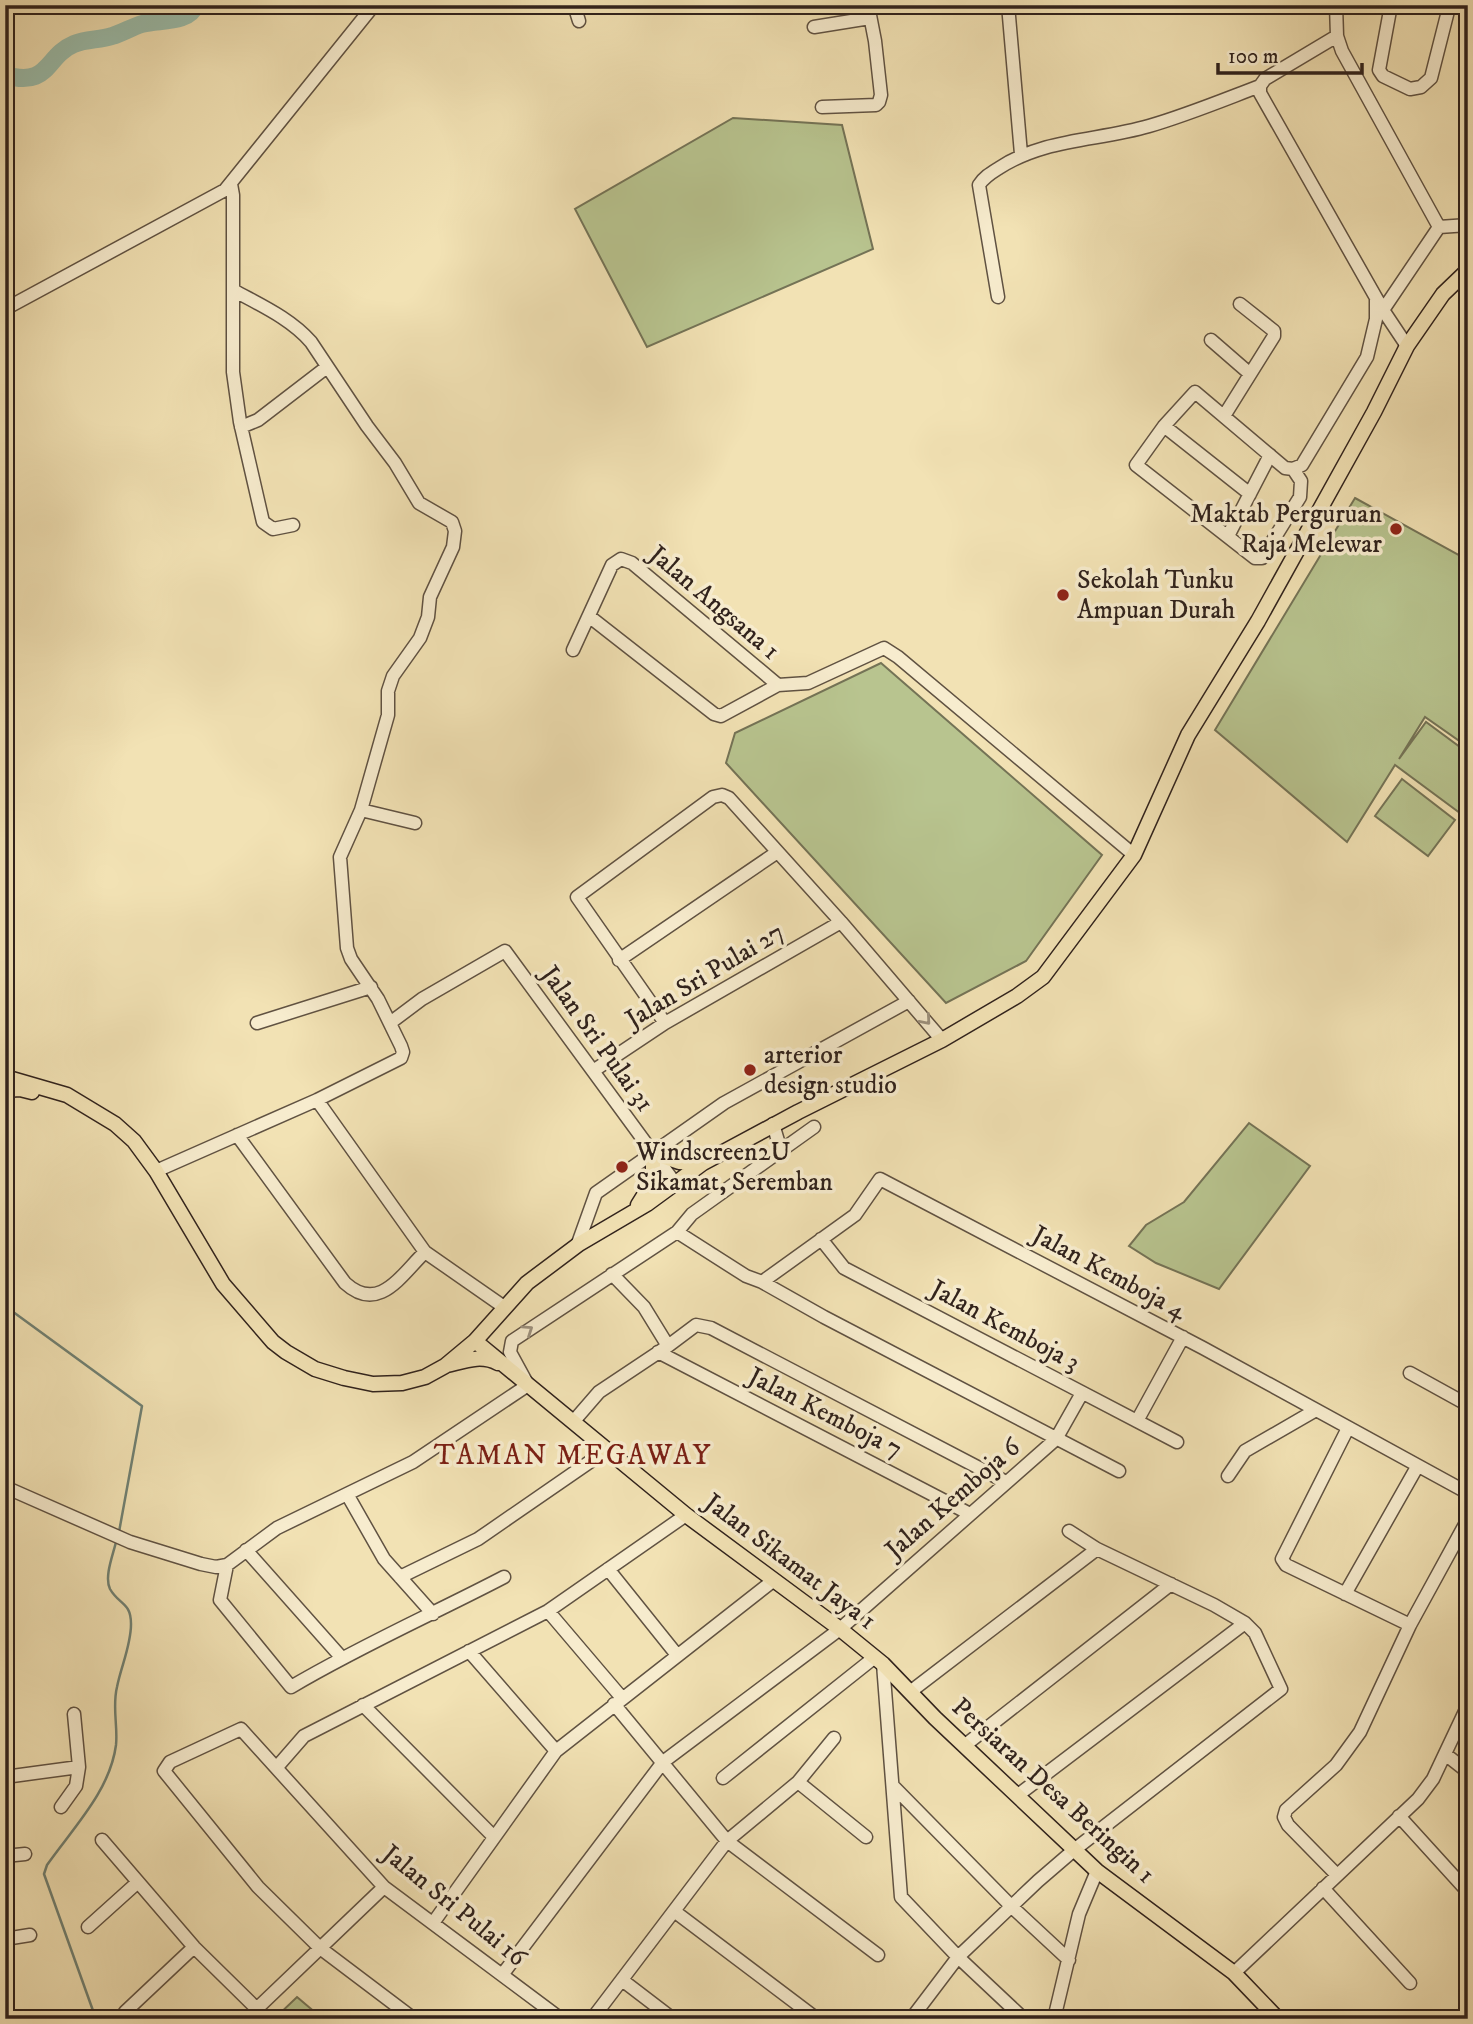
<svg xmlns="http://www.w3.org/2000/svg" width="1473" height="2024" viewBox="0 0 1473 2024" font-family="'IM FELL DW Pica',serif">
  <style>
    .green { fill: #b8c48f; stroke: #747356; stroke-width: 2 }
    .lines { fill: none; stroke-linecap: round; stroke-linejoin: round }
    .stream { stroke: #708072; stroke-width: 2.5 }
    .river { stroke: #9bbeac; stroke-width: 18 }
    .minor-casing { stroke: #605242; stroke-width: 15 }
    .major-casing { stroke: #30221c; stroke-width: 17 }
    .minor { stroke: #f7ecce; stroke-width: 12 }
    .major { stroke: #f2e2b4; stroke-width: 14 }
    .oneway { stroke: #9d917e }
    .poi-dot { fill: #8f2418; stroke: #f7ecce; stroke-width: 2.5 }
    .labels { text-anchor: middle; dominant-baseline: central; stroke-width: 7; stroke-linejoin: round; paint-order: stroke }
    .poi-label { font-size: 26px; fill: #30221c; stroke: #f7ecce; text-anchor: start }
    .street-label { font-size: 26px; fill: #30221c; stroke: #f7ecce }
    .neighbourhood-label { font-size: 28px; letter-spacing: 2px; fill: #7a1f14; stroke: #f7ecce }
  </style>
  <rect width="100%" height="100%" fill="#f2e2b4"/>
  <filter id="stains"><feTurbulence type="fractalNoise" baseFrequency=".00286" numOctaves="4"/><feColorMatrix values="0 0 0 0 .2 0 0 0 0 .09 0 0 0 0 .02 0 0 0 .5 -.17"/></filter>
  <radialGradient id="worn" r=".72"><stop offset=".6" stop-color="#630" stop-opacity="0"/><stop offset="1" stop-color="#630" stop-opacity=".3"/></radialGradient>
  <path class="green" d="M733,118L842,125L873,249L647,347L575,209Z
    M1355,498L1468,560V747L1425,717L1399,759L1426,722L1468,753V819L1395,765L1347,842L1215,730Z
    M881,663L1102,855L1026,961L946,1003L726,763L735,733Z
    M1402,779L1455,820L1428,856L1375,816Z
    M1249,1123L1310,1166L1219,1289L1156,1263L1129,1246L1146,1225L1184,1202Z
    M297,1997L323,2019H274Z"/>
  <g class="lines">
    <path class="stream" d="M5,1306L142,1406L119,1532
      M96,2019L44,1874L47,1865C73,1828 110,1791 116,1745C118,1726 112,1707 117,1687C121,1666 131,1646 131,1624C131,1602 119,1605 110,1589C104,1577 113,1555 116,1542"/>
    <path class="river" d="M5,75C50,88 45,56 74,44C86,39 100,40 112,36C122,33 132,27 142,24C159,19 188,24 196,5"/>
    <defs>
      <path id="minor" d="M574,5L579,21
        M1008,5L1021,154
        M1336,5L1337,36L1342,51L1439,227L1383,310L1407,346
        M1391,5L1379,70L1383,76L1410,89L1421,87L1431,78L1448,11L1447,5
        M814,27L870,18
        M1337,36L1265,79L1260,86V93L1383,310
        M822,107L876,105L879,102L881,95L875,41L868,5
        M231,184L233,195V372L240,422L263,522L273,529L293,525
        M1439,227L1468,225
        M998,297L980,191L979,185C984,177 991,173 999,168C1045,138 1098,141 1149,126C1187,115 1223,100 1260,86
        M5,309L225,190L374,5
        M1211,340L1249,373
        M1195,392L1285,468L1293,469L1301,481L1300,497L1262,558H1255L1136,465L1164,426Z
        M1224,416L1274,336V331L1240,304
        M1164,426L1250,494
        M241,427L258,420L327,367
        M1293,469L1302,465L1367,357L1376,319V298
        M1228,536L1270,455
        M590,617L714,714L721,716L778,685L808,683L884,648L898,657L1134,855
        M573,650L612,565L621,559L632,563L778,685
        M361,810L415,823
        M619,960L776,853
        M257,1023L371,987
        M390,1023L422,999L505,951L675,1183
        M665,1023L577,897L713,797L722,795L729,798L841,922L942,1040
        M593,1071L665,1023L841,922
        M317,1100L425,1252L504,1307
        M773,1124L781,1151
        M237,1135L345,1283C379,1314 401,1275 425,1252
        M156,1171L317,1100L401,1058L403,1052L401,1046L378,999L351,959L347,948L340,857L361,810L388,715V691L393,676L420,638L428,617L430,597L453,547L455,531L452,522L419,503L395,463L367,426L311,342C290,318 260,305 233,290
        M677,1232L746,1276L762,1282L855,1215L880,1179L1203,1348L1468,1493
        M821,1239L844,1268L1177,1442
        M577,1246L596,1193L724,1103L909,1001
        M612,1274L644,1307L668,1346L696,1325L711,1328L1006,1482
        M762,1282L824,1317L1119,1471
        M658,1352L970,1514
        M1410,1373L1468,1405
        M1137,1421L1183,1337
        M573,1422L599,1392L665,1348
        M1348,1428L1282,1559L1286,1565L1410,1625
        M1228,1476L1245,1451L1316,1410
        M5,1487L130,1542L201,1564L216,1567L227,1565L277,1528L413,1462L528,1385L510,1352L512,1341L677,1232L692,1214L814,1127
        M347,1494L384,1559L433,1614
        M246,1550L341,1657
        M227,1565L220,1600L291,1687C360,1646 433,1614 504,1577
        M608,1569L677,1655
        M400,1577L478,1539L591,1461L604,1447
        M1345,1594L1417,1467
        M548,1611L622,1698
        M469,1651L556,1751
        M883,1664L901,1897L958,1957L1024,2019
        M910,1692L1097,1549
        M614,1704L727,1841L878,1955
        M363,1705L494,1837
        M964,1746L1171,1584
        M1445,1754L1468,1772
        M277,1767L304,1736L548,1611L686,1515
        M5,1777L79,1767
        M723,1778L875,1657
        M798,1782L866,1837
        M893,1786L1012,1907L1069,1960
        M1018,1795L1245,1623
        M61,1807L76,1786L79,1767L74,1714
        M1399,1816L1468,1892
        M102,1840L194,1947L257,2009
        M5,1856L25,1854
        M1337,1875L1288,1825L1284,1817L1286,1810L1336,1765L1360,1732L1410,1625L1468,1519
        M1323,1888L1410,1983
        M674,1911L817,2019
        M433,1923L556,1751L774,1580
        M88,1927L138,1882
        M5,1939L30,1935
        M1234,1973L1418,1799L1433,1779L1468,1705
        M502,1975L663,1762L840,1629L1056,1439L1082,1393
        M622,1980L673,2019
        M125,2012L194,1947
        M246,2019L384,1887
        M414,2019L320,1948L258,1887L164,1771L170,1762L241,1729L384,1887L561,2019
        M592,2019L727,1841L798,1782L834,1738
        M911,2019L958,1957L1038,1881L1074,1850L1281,1689L1255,1633L1245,1623L1214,1605L1097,1549L1069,1531
        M1054,2019L1079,1914L1097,1871"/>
      <path id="major" d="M5,1077L67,1095L115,1124L134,1141L156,1171L223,1284L273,1342L286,1352L315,1369L344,1378L373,1384L402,1383L425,1377L445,1366L475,1341L527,1283L579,1244L647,1204L703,1163L798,1112L942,1040L1017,996L1043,977L1134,855L1188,735L1258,621L1374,412L1407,346L1443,294L1468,270
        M5,1090L20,1089L32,1092
        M638,1205L653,1181V1153L679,1162L703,1163
        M475,1341L686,1515L840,1629L883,1664L935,1718L1097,1871L1234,1973L1278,2019
        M447,1365C464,1361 481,1354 498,1363"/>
    </defs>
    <use href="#minor" class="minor-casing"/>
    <use href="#major" class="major-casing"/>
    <use href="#minor" class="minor"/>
    <use href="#major" class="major"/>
  </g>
  <defs><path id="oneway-chevron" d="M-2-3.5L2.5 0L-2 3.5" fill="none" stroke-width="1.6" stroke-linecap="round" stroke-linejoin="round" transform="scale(1.75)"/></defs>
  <g class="oneway">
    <use href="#oneway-chevron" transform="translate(926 1020) rotate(49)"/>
    <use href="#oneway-chevron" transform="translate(528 1330) rotate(-34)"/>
  </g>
  <g class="poi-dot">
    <circle cx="1396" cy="529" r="7"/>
    <circle cx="1063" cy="595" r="7"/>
    <circle cx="750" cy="1070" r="7"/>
    <circle cx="622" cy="1167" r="7"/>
  </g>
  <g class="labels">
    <g class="poi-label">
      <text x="1382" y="514" text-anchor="end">Maktab Perguruan<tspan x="1382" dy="30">Raja Melewar</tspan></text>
      <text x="1077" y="580">Sekolah Tunku<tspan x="1077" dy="30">Ampuan Durah</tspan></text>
      <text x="764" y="1055">arterior<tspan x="764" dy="30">design studio</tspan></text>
      <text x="636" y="1152">Windscreen2U<tspan x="636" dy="30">Sikamat, Seremban</tspan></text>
    </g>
    <g class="street-label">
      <text transform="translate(714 603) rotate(40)">Jalan Angsana 1</text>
      <text transform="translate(705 976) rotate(-31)">Jalan Sri Pulai 27</text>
      <text transform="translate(597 1039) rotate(54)">Jalan Sri Pulai 31</text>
      <text transform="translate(1109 1273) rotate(28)">Jalan Kemboja 4</text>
      <text transform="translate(1005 1326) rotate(28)">Jalan Kemboja 3</text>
      <text transform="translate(825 1413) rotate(27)">Jalan Kemboja 7</text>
      <text transform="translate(953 1499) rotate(-41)">Jalan Kemboja 6</text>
      <text transform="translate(790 1562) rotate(37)">Jalan Sikamat Jaya 1</text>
      <text transform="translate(1053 1791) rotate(42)">Persiaran Desa Beringin 1</text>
      <text transform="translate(454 1906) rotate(39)">Jalan Sri Pulai 16</text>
    </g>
    <g class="neighbourhood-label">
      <text x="573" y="1455">TAMAN MEGAWAY</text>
    </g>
  </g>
  <rect width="1473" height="2024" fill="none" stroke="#f2e2b4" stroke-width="28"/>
  <rect x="7" y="7" width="1459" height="2010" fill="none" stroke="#30221c" stroke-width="3.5"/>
  <rect x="14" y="14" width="1445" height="1996" fill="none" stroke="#30221c" stroke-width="2"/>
  <path d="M1218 63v10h144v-10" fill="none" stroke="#30221c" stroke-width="3.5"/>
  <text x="1228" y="63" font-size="21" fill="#30221c" stroke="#f7ecce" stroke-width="5" paint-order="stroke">100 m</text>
  <rect width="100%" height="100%" filter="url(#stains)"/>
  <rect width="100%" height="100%" fill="url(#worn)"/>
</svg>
